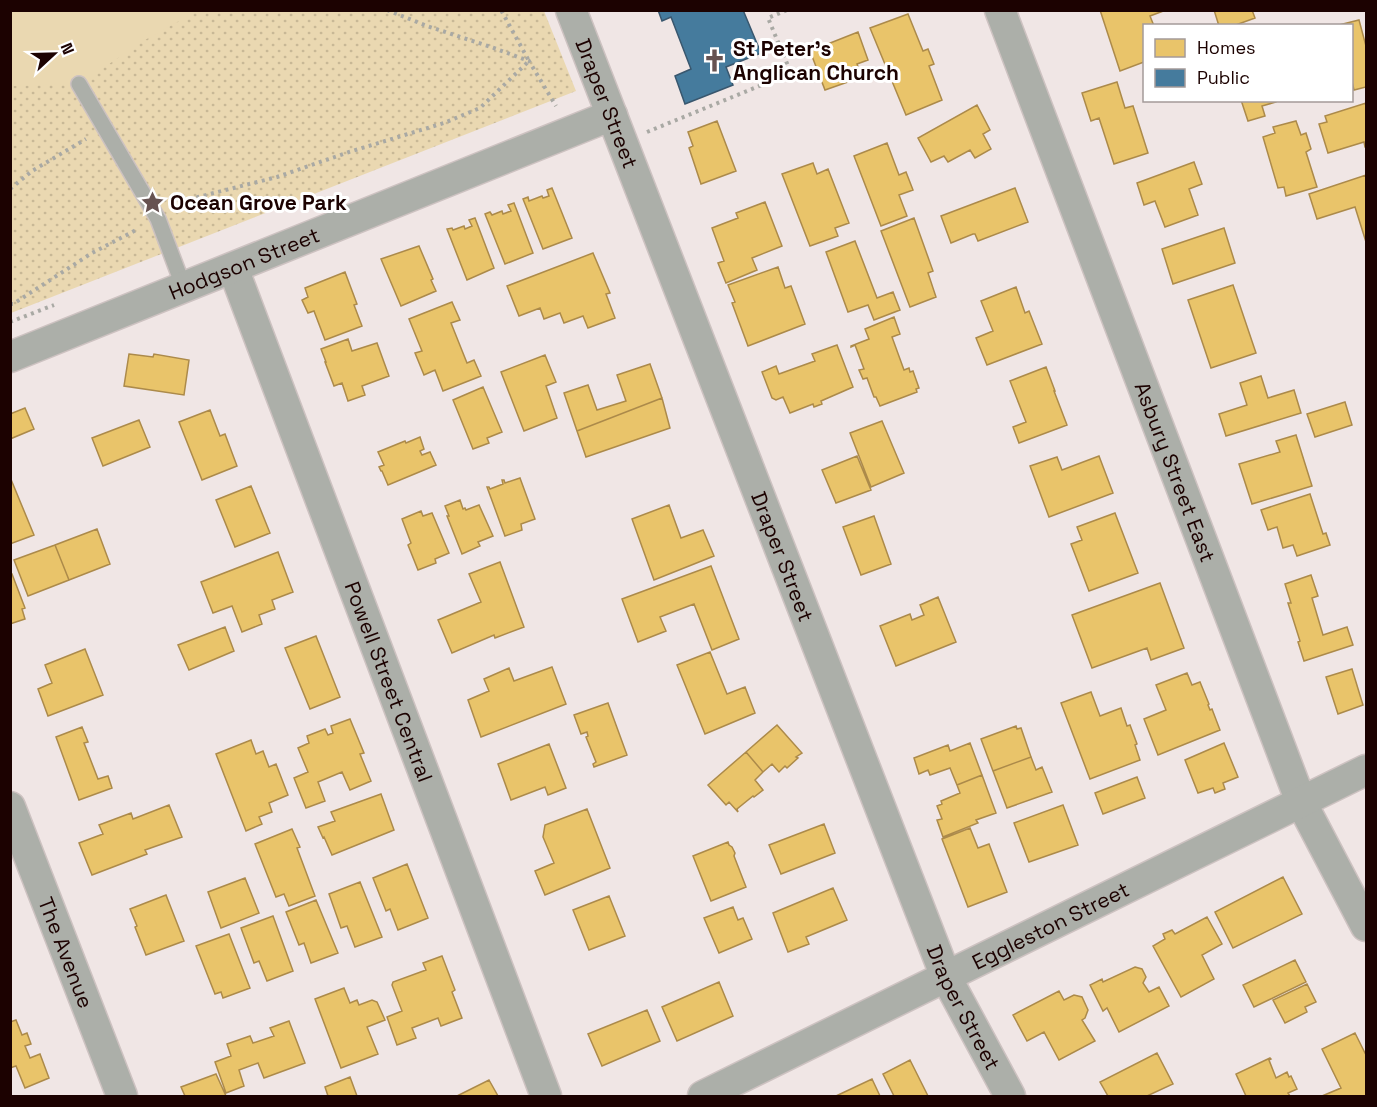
<svg xmlns="http://www.w3.org/2000/svg" width="1377" height="1107" viewBox="0 0 1377 1107" font-family="'Space Grotesk',sans-serif">
  <style>
    .park { fill: url(#park-dots) }
    .pitch { fill: #ead8b1 }
    .homes { fill: #e9c46a; stroke: #ac8a4a; stroke-width: 1.5 }
    .public { fill: #457b9d; stroke: #39576e; stroke-width: 1.5 }
    .lines { fill: none; stroke-linecap: round; stroke-linejoin: round }
    .service-casing { stroke: #cdc2c1; stroke-width: 18 }
    .minor-casing { stroke: #cdc2c1; stroke-width: 33 }
    .path { stroke: #a9a9a4; stroke-width: 4; stroke-dasharray: 3 4.5; stroke-linecap: butt }
    .service { stroke: #acafa9; stroke-width: 15 }
    .minor { stroke: #acafa9; stroke-width: 30 }
    .labels { text-anchor: middle; dominant-baseline: central; stroke-width: 6; stroke-linejoin: round; paint-order: stroke }
    .poi-label { font-size: 21px; font-weight: bold; fill: #1c0201; stroke: #fff; text-anchor: start }
    .street-label { font-size: 21px; fill: #1c0201; stroke: #fff }
  </style>
  <defs>
    <pattern id="park-dots" width="8" height="8" patternUnits="userSpaceOnUse" patternTransform="scale(1.5)"><rect width="8" height="8" fill="#ead8b1"/><path d="M2 2h.1M6 6h.1" fill="none" stroke="#c8b896" stroke-width="1.8" stroke-linecap="round"/></pattern>
  </defs>
  <rect width="100%" height="100%" fill="#f0e6e5"/>
  <path class="park" d="M11,11H544L576,91L11,313Z"/>
  <path class="pitch" d="M10,11H197L145,40L79,84L11,86Z"/>
  <path class="homes" d="M1100,10H1166L1150,16L1154,26H1144V62L1120,71Z
    M1214,10H1252L1255,18L1233,26H1219Z
    M908,14L923,51L928,49L934,64L929,66L942,100L906,115L870,28Z
    M1359,20L1366,46V87L1354,90L1352,82V26L1339,25Z
    M858,32L868,60L857,64L862,77L825,90L810,51Z
    M1117,82L1125,108L1133,106L1148,153L1114,164L1099,118L1091,121L1082,93Z
    M1241,100H1276V102L1262,106L1265,116L1248,121Z
    M1366,103V147H1365L1364,142L1328,153L1319,124L1327,122L1325,116Z
    M977,105L990,130L983,134L991,149L975,158L970,150L948,162L944,156L931,162L918,138Z
    M717,121L736,171L701,184L689,148L693,146L688,132Z
    M1296,121L1301,135L1306,133L1311,149L1306,152L1317,187L1286,196L1284,187L1278,188L1263,137L1275,133L1273,127Z
    M887,143L899,175L906,172L913,190L899,195L907,216L881,226L854,156Z
    M1194,162L1202,184L1189,189L1198,215L1165,227L1155,201L1144,205L1137,183Z
    M813,163L817,174L828,169L849,223L835,228L838,236L810,246L782,174Z
    M1366,175V242L1355,207L1317,219L1309,194Z
    M552,188L572,238L543,249L523,199L528,197L529,201L542,196L543,198L549,196L547,190Z
    M1015,188L1028,222L978,241L975,234H973L951,243L941,216Z
    M765,202L782,246L752,258L757,270L726,283L718,263L724,261L712,228L738,218L736,213Z
    M514,203L533,253L505,264L485,214L490,212L492,215L502,211L503,214L511,211L508,205Z
    M475,218L494,268L467,280L447,229L452,228L453,230L464,226L465,229L472,226L469,220Z
    M914,218L933,271L928,273L936,297L910,307L881,231Z
    M1224,228L1235,263L1173,284L1162,249Z
    M855,241L877,298L893,292L900,310L874,320L868,305L848,312L826,252Z
    M419,246L433,279L431,280L436,291L401,306L381,259Z
    M593,253L610,293L606,294L615,318L588,328L583,316L564,323L560,313L544,319L540,308L519,316L507,286Z
    M778,267L785,288L791,286L805,324L748,346L732,303L735,302L728,285Z
    M345,272L357,304L354,305L362,326L325,340L314,311L308,313L302,300L308,297L305,288Z
    M1233,285L1256,353L1211,368L1188,300Z
    M1016,287L1025,313L1029,311L1042,344L987,365L976,338L993,331L981,301Z
    M452,302L460,320L451,323L467,363L474,360L481,376L443,391L435,370L424,375L415,353L422,351L409,319Z
    M894,317L900,334L892,337L904,370L909,368L910,372L913,371L919,388L916,389L917,392L880,406L876,397H874L867,378L863,379L859,370L864,369L855,345L851,347V346L869,339L865,329Z
    M348,339L352,351L377,343L389,376L362,386L365,395L348,401L342,383L334,386L325,362H326L321,349Z
    M837,345L853,387L821,401L822,404L814,407L813,404L790,413L783,397L776,400L772,398L762,372L776,366L779,374L815,361L812,354Z
    M129,354L153,357L154,354L189,360L184,395L124,386Z
    M545,355L556,382L546,386L557,418L524,431L501,372Z
    M650,364L662,398L577,431L564,393L588,385L597,410L626,401L617,375Z
    M1046,367L1055,391H1054L1067,425L1019,443L1013,427L1026,422L1010,381Z
    M1261,376L1268,398L1294,390L1301,413L1226,436L1219,414L1247,405L1240,383Z
    M483,387L502,432L487,438L489,443L473,449L453,400Z
    M662,398L670,428L586,457L577,431Z
    M1345,402L1352,425L1315,437L1307,414Z
    M25,408L34,429L10,439V414Z
    M210,410L220,436L225,434L237,466L202,480L179,422Z
    M139,420L150,447L103,466L92,438Z
    M882,421L904,473L871,487L850,433Z
    M1296,435L1312,486L1252,504L1239,464L1280,452L1276,441Z
    M420,437L424,449L420,451L422,455L430,452L436,465L388,485L382,471H381L379,467L384,465L378,452L405,441L406,443Z
    M857,456L871,490L836,503L822,470Z
    M1099,456L1113,493L1049,517L1030,466L1057,457L1062,470Z
    M10,477L34,535L10,544Z
    M520,478L535,519L521,524L522,530L505,536L487,487H489L490,489L503,484L502,480H504L505,483Z
    M251,486L270,533L235,547L216,500Z
    M1310,494L1323,534L1326,533L1330,545L1297,556L1293,545L1283,548L1277,527L1268,530L1261,510Z
    M460,500L463,509L465,508L466,510L479,505L493,536L478,542L480,546L462,554L447,516H449L445,506Z
    M669,505L681,538L703,530L714,556L654,580L632,519Z
    M421,511L423,516L432,513L449,553L435,559L436,563L418,570L408,545L411,543L402,519Z
    M1115,513L1138,573L1089,591L1071,544L1082,540L1077,527Z
    M874,516L891,564L861,575L843,527Z
    M97,529L110,564L69,580L55,545Z
    M55,545L69,580L28,596L14,560Z
    M278,552L293,592L272,600L275,609L259,615L262,624L242,632L232,606L213,613L201,582Z
    M500,562L524,627L495,638L494,635L452,653L438,620L481,602L469,574Z
    M711,566L739,639L712,650L694,604L660,617L666,631L638,642L622,599Z
    M12,574L25,608L22,609L25,619L10,624V575Z
    M1311,575L1318,596L1312,598L1323,635L1347,627L1353,645L1304,661L1298,642L1300,641L1288,603H1291L1285,584Z
    M1160,583L1184,648L1151,660L1147,648L1092,668L1072,615Z
    M938,597L956,642L896,666L880,626L910,614L912,620L924,615L920,605Z
    M225,627L234,651L189,670L178,645Z
    M316,636L340,697L310,709L285,648Z
    M85,649L103,695L48,716L38,689L52,683L45,665Z
    M710,652L727,694L745,687L755,713L705,734L677,665Z
    M552,667L566,704L481,737L468,700L489,691L484,679L509,668L514,681Z
    M1352,669L1363,705L1338,714L1326,677Z
    M1187,673L1192,685L1200,682L1209,704L1208,705L1210,710L1212,709L1220,730L1158,755L1144,719L1166,710L1156,685Z
    M1091,692L1100,716L1121,708L1127,726L1130,725L1137,744L1135,745L1140,760L1090,779L1061,703Z
    M608,703L627,755L594,767L593,764L596,762L586,737L588,736L587,732L581,734L574,715Z
    M350,719L364,753L360,754L371,781L350,790L342,772L318,782L325,801L306,808L294,778L308,772L298,748L309,743L307,736L325,729L328,735L333,733L331,726Z
    M777,725L802,753L796,757L798,758L787,768L785,766L779,772L772,764L763,772L746,752Z
    M1016,726L1017,729L1021,728L1031,757L993,771L981,739Z
    M82,727L88,742L84,743L98,779L108,776L112,788L79,800L56,737Z
    M251,740L256,754L263,751L269,767L276,764L288,795L269,803L272,812L259,817L262,824L246,831L216,754Z
    M970,743L982,775L957,785L950,768L930,775L928,770L919,774L914,758L948,745L950,751Z
    M1224,743L1238,777L1223,783L1225,789L1215,793L1213,788L1198,793L1185,760Z
    M549,744L566,788L548,795L545,787L511,800L498,764Z
    M746,752L763,772L755,780L763,790L754,797L753,796L737,809L738,812L729,802L726,805L708,785Z
    M1031,757L1036,770L1042,767L1052,792L1007,808L993,771Z
    M982,775L996,813L976,820L978,823L943,837L937,820L942,819L937,806L942,804L941,801L960,793L957,785Z
    M1137,777L1145,798L1103,814L1095,793Z
    M381,794L394,830L332,855L324,837L323,838L318,827L335,821L331,812Z
    M169,805L182,837L145,850L147,854L92,875L79,843L103,834L99,825L131,813L133,819Z
    M1063,805L1078,845L1029,862L1014,823Z
    M587,809L610,868L545,895L535,871L554,863L543,837L545,825Z
    M824,824L835,853L781,874L769,845Z
    M970,828L978,848L989,844L1007,892L968,907L942,839Z
    M292,829L300,847L297,848L315,896L289,906L284,894L276,897L255,844Z
    M728,842L729,845L732,847L735,853L734,856L746,887L711,901L693,856Z
    M407,864L428,918L398,930L390,909L386,911L373,878Z
    M1283,877L1302,914L1233,948L1215,912Z
    M245,878L259,913L221,928L208,892Z
    M360,882L382,937L355,947L347,926L341,928L329,894Z
    M833,888L847,920L806,937L809,944L788,952L773,913Z
    M166,895L184,941L146,955L135,927L137,926L130,909Z
    M609,896L625,936L589,950L573,910Z
    M316,900L338,953L311,963L304,943L299,945L286,912Z
    M733,907L738,920L743,918L752,939L719,953L704,918Z
    M273,916L293,971L267,981L259,961L254,963L241,928Z
    M1207,917L1222,944L1202,955L1214,979L1181,997L1153,946L1165,939L1163,934L1172,930L1175,934Z
    M229,934L250,988L223,998L221,992L215,994L196,946Z
    M442,956L455,990L452,992L462,1018L441,1026L438,1018L412,1028L416,1038L397,1045L387,1017L402,1011L392,985L393,982L426,970L423,963Z
    M1295,960L1306,982L1254,1007L1243,985Z
    M1135,967L1142,969L1146,977L1143,983L1149,992L1159,987L1169,1006L1119,1032L1107,1008L1103,1011L1090,985L1102,979L1103,982Z
    M719,982L733,1016L677,1041L662,1007Z
    M1307,984L1316,1002L1305,1007L1307,1012L1285,1023L1273,1000Z
    M344,988L350,1003L357,1000L359,1005L372,1000L377,1002L385,1020L367,1027L378,1054L341,1068L315,999Z
    M1059,991L1064,1000L1074,995L1082,997L1088,1010L1085,1018L1082,1020L1095,1041L1059,1060L1044,1032L1027,1041L1013,1015Z
    M647,1010L660,1041L602,1066L588,1034Z
    M16,1020L22,1035L27,1033L31,1044L25,1046L30,1058L40,1054L49,1078L25,1088L16,1066L10,1068V1022Z
    M289,1021L305,1063L264,1078L258,1063L239,1070L244,1086L226,1093L215,1062L231,1056L227,1044L250,1036L253,1043L274,1036L270,1028Z
    M1355,1033L1365,1053L1366,1052V1096H1322L1341,1088L1322,1049Z
    M1157,1053L1173,1084L1147,1096H1108L1100,1082Z
    M1270,1058L1271,1059L1269,1060L1276,1078L1287,1072L1289,1077L1291,1076L1297,1089L1288,1093L1290,1096H1246L1236,1074Z
    M910,1060L928,1096H894L883,1074Z
    M216,1074L226,1096H185L181,1087Z
    M350,1077L357,1096H328L325,1087Z
    M872,1079L880,1096H836Z
    M489,1080L498,1096H457Z"/>
  <path class="public" d="M658,10H743L761,53L726,67L733,85L685,104L675,76L691,69L671,17L662,21Z"/>
  <g class="lines">
    <defs>
      <path id="service" d="M79,84L158,219L184,288"/>
      <g id="minor">
        <path id="s1" d="M571,10L946,977L1010,1096"/>
        <path id="s2" d="M1000,10L1301,802L1366,926"/>
        <path id="s3" d="M233,268L546,1096"/>
        <path id="s4" d="M10,357L612,115"/>
        <path id="s5" d="M10,807L122,1096"/>
        <path id="s6" d="M703,1096L1366,770"/>
      </g>
    </defs>
    <use href="#service" class="service-casing"/>
    <use href="#minor" class="minor-casing"/>
    <path class="path" d="M387,10L427,26L491,47L529,61L556,106
      M647,132L791,73L768,18L787,10
      M10,189L32,171L86,139
      M177,209L198,197L277,177L349,152L444,123L480,108L529,61L501,10
      M10,304H13L92,253L138,229
      M10,322L54,305"/>
    <use href="#service" class="service"/>
    <use href="#minor" class="minor"/>
  </g>
  <defs>
    <symbol id="church-bare" viewBox="-9 -9 18 18"><path d="M-1.2-6h2.4v3.5h3.3v2.4h-3.3V6h-2.4V-.1h-3.3v-2.4h3.3Z" fill="#665251" stroke="#fff" stroke-width="2.5" paint-order="stroke"/></symbol>
    <symbol id="sight-bare" viewBox="-9 -9 18 18"><path d="M0-6L1.8-2.2L6-1.7L2.9 1.2L3.7 5.4L0 3.3L-3.7 5.4L-2.9 1.2L-6-1.7L-1.8-2.2Z" fill="#665251" stroke="#fff" stroke-width="2.5" paint-order="stroke"/></symbol>
  </defs>
  <g fill-rule="evenodd">
    <use href="#church-bare" x="698" y="44" width="33" height="33"/>
    <use href="#sight-bare" x="136" y="186" width="33" height="33"/>
  </g>
  <g class="labels">
    <g class="poi-label">
      <text x="733" y="48">St Peter's<tspan x="733" dy="24">Anglican Church</tspan></text>
      <text x="170" y="202">Ocean Grove Park</text>
    </g>
    <g class="street-label">
      <text stroke="none"><textPath href="#s1" startOffset="100">Draper Street</textPath></text>
      <text stroke="none"><textPath href="#s4" startOffset="252">Hodgson Street</textPath></text>
      <text stroke="none"><textPath href="#s2" startOffset="494">Asbury Street East</textPath></text>
      <text stroke="none"><textPath href="#s1" startOffset="586">Draper Street</textPath></text>
      <text stroke="none"><textPath href="#s3" startOffset="442">Powell Street Central</textPath></text>
      <text stroke="none"><textPath href="#s6" startOffset="387">Eggleston Street</textPath></text>
      <text stroke="none"><textPath href="#s5" startOffset="156">The Avenue</textPath></text>
      <text stroke="none"><textPath href="#s1" startOffset="1072">Draper Street</textPath></text>
    </g>
  </g>
  <rect width="1377" height="1107" fill="none" stroke="#1c0201" stroke-width="24"/>
  <rect x="1143" y="24" width="210" height="78" fill="#ffffff" stroke="#a49a99" stroke-width="1.5"/>
  <rect x="1155" y="39" width="30" height="18" fill="#e9c46a" stroke="#a49a99" stroke-width="1.5"/>
  <text x="1197" y="54" font-size="18" fill="#1c0201">Homes</text>
  <rect x="1155" y="69" width="30" height="18" fill="#457b9d" stroke="#a49a99" stroke-width="1.5"/>
  <text x="1197" y="84" font-size="18" fill="#1c0201">Public</text>
  <g transform="translate(54 54) rotate(68)" stroke="#ffffff" stroke-width="4.5" paint-order="stroke">
  <path d="M0-4.5L10 22L0 15L-10 22Z" fill="#1c0201"/>
  <text y="-9" font-size="16" font-weight="bold" text-anchor="middle" fill="#1c0201">N</text>
  </g>
</svg>
